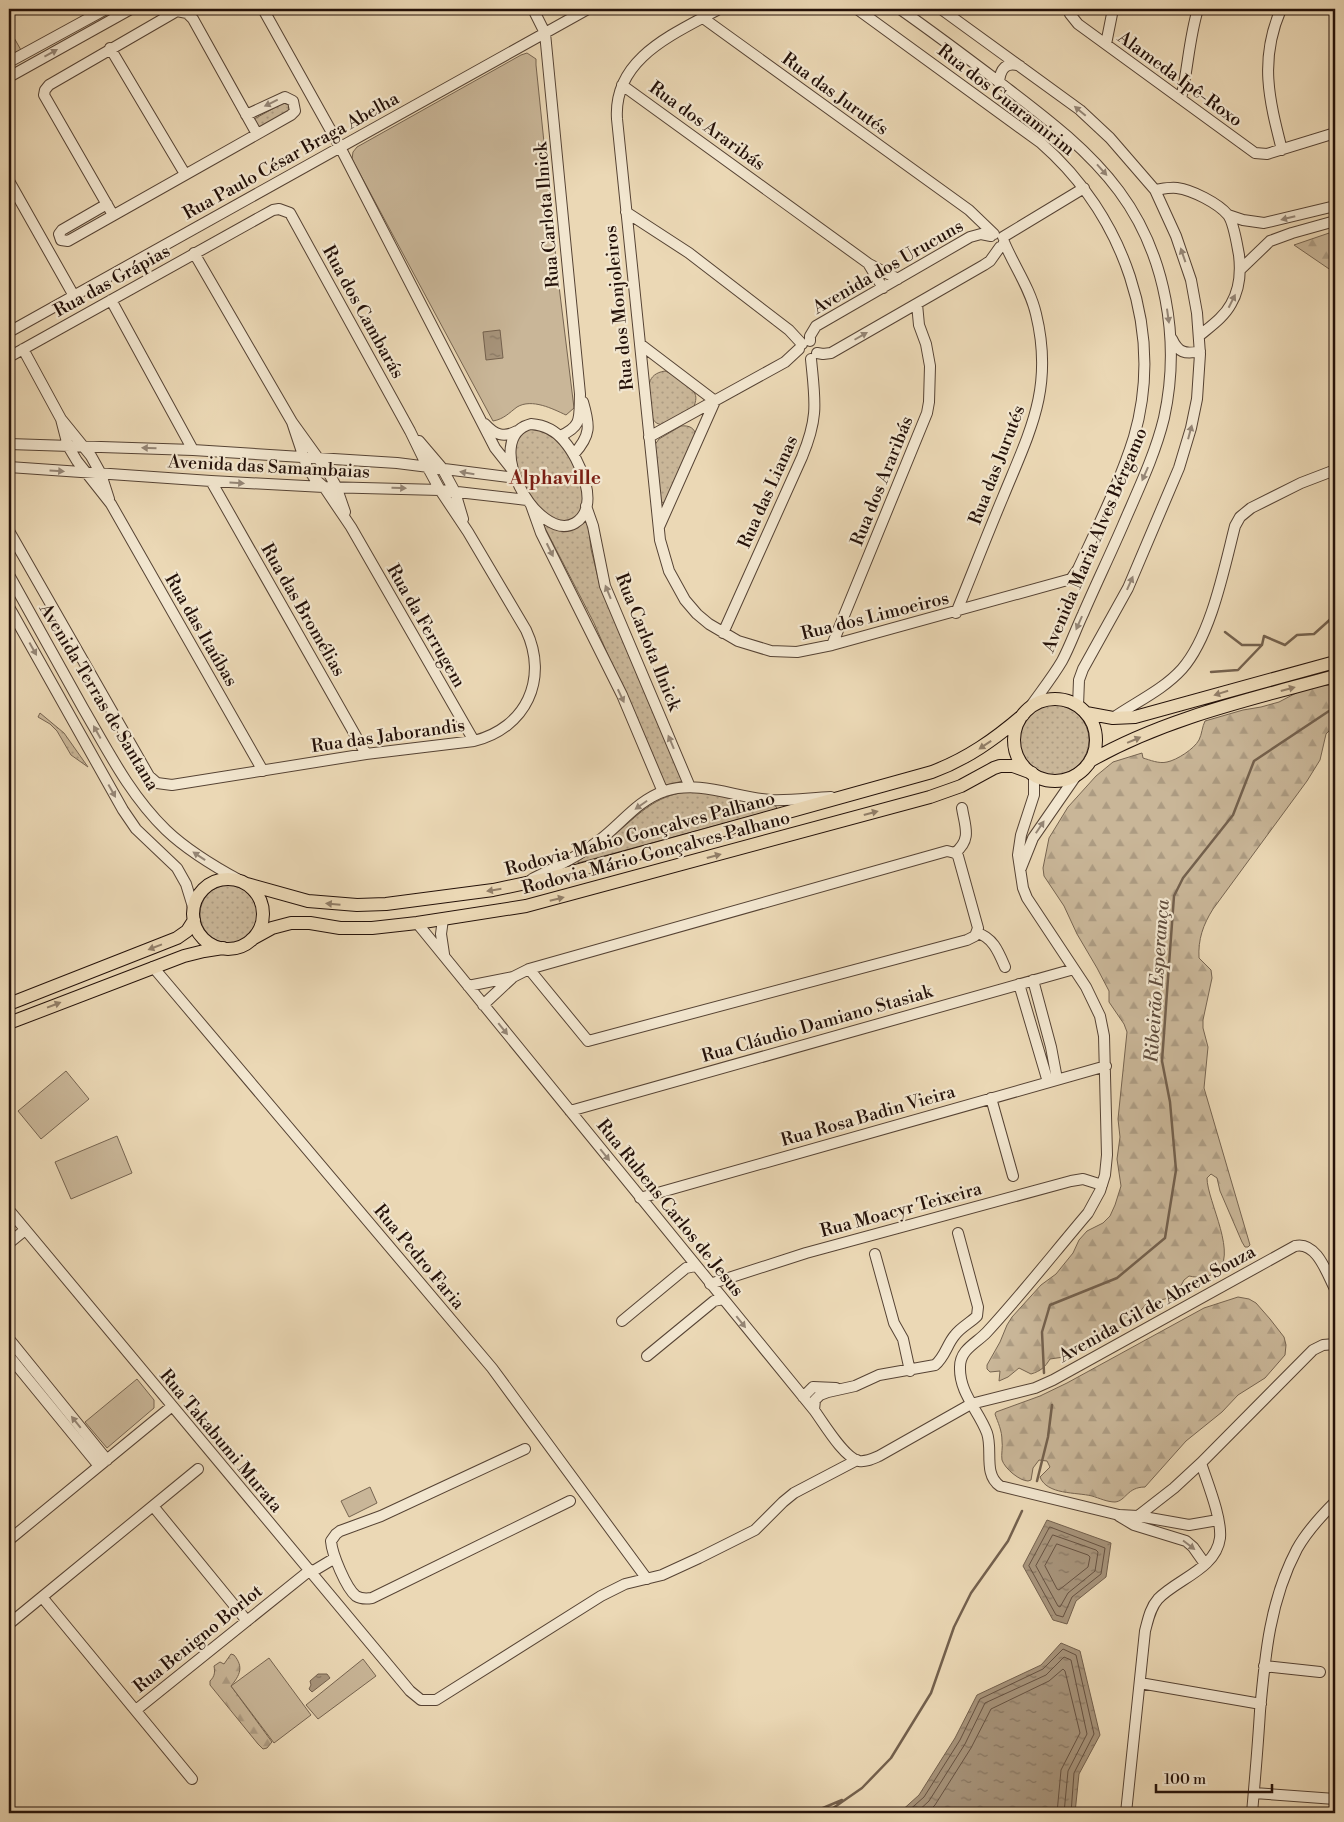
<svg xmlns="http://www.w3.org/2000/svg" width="1344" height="1822" viewBox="0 0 1344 1822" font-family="'Libre Bodoni',serif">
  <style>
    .grass { fill: url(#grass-dots); stroke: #766450 }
    .forest { fill: url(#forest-firs); stroke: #766450 }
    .park { fill: #c9b698; stroke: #766450 }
    .water { fill: url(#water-ripples); stroke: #73604d }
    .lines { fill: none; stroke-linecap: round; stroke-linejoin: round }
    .shore { stroke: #665242; stroke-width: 1 }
    .stream { stroke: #73604d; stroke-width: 2.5 }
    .minor-casing { stroke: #564334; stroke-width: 12 }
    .major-casing { stroke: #241109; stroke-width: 14 }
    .minor { stroke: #f2e6cf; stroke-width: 10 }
    .major { stroke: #ebd8b5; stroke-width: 12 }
    .oneway { fill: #958676 }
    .oneway2 { fill: #917e68 }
    .labels { text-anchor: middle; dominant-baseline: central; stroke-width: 4.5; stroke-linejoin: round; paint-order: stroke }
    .street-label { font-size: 18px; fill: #241109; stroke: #f2e6cf }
    .neighbourhood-label { font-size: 19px; font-weight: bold; fill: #7a1f14; stroke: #f2e6cf }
    .water-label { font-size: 19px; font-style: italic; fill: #5f4c3c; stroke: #f2e6cf }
  </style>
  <defs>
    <pattern id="grass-dots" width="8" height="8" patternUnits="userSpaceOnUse" patternTransform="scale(1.25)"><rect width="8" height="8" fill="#c9b698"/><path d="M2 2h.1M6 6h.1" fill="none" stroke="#ac9b82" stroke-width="1.8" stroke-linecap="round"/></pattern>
    <pattern id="forest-firs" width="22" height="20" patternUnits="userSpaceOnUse" patternTransform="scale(1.25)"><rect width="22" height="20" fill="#c9b698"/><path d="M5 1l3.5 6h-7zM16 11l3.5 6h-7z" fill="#ac9b82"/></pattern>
    <pattern id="water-ripples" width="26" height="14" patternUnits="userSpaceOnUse" patternTransform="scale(1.25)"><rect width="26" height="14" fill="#a7947b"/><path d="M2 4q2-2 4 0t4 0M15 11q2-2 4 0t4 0" fill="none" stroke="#887763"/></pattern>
  </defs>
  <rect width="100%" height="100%" fill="#ebd8b5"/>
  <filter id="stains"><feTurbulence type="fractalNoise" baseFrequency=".004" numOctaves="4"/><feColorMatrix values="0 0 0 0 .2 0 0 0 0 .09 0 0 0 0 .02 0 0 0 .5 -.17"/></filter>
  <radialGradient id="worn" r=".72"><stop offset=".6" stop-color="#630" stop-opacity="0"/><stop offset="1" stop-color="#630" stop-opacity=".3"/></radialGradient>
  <path class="grass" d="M283,103L289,105V111L260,128L258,127L254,119L256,118Z
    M665,371C671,373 693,387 695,394C697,398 695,403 694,407L663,425C658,424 655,423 653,419C651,415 651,408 650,403C648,388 646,374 665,371Z
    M681,426C689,425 695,428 696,436L667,501L662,503L660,499L654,446L659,439Z
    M528,429C566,426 602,503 572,519C544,535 502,459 519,437C521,434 525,432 528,429Z
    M586,520L588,522L591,549L600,586L674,759L683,781L666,785L664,783L594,623L544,526L546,524C563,532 570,533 586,520Z
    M1019 740a35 35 0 1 1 70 0a35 35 0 1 1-70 0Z
    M40,713L64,733L88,767L71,755L57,731L50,724L38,717Z
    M685,792L708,793L740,800L774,804L777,808L773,810L578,863V861C593,852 606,842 619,831C641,812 655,797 685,792Z
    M200 914a29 29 0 1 1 58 0a29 29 0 1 1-58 0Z"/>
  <path class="forest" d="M1335,231V273L1294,245Z
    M1335,685V725L1326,734L1320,760L1307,781L1213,909C1203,925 1198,939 1199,958L1211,970L1212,978L1203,1020V1028L1208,1047L1204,1088L1250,1245L1248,1247H1245L1242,1242L1220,1191L1217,1178L1211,1174L1207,1178C1207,1201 1240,1258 1215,1273C1206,1278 1199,1278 1189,1276L1184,1280L1177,1293L1165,1299L1148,1302L1131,1322L1064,1357L1050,1359C1045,1367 1041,1371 1031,1374L1019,1368L1008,1377L999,1381L1000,1371L990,1372L987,1369V1365L1000,1342L1007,1325L1012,1317L1041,1285L1056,1274L1073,1253L1079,1240L1087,1231L1103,1223L1110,1216L1115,1205L1121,1186L1117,1159L1120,1137L1118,1119L1127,1032L1124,1024L1109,1002V991L1097,968L1077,934L1064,906L1044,876L1043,868L1049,838L1068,807L1096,776L1113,762L1142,753L1143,758C1150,760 1159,764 1167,762C1177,760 1194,749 1199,740C1202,734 1202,727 1205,721L1243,710L1261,707L1279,702L1298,692L1317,686Z
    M1238,1297L1249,1299L1256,1303L1270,1319L1284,1337L1286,1345L1285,1355L1265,1378L1238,1395L1222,1412L1186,1441L1145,1487C1127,1487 1126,1501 1115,1502C1107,1502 1099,1498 1092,1496C1076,1492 1047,1495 1040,1477L1050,1467L1047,1461L1039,1460L1033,1468L1031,1480L1028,1481C1020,1481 1005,1469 1002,1460C1001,1455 1003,1446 1002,1441C1002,1430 998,1423 995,1414L996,1412L1040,1396L1067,1383L1204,1308Z
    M231,1654L234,1655C244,1667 240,1675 231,1686L272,1742L267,1748L263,1749L258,1744L210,1685V1681C215,1676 215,1672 214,1666L220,1662L224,1664Z"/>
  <path class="park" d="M9,29L21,50L9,56Z
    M527,53L536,59V65L558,278L574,408L566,415C553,409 532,398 517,407C509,413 504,419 493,421L352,159L353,152L357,147L521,55Z
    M66,1071L89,1099L41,1139L18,1111Z
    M117,1136L132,1173L71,1199L55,1162Z
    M137,1379L154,1400V1408L107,1448L85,1422Z
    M370,1487L377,1503L349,1517L341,1501Z
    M269,1658L311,1715L274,1743L231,1686Z
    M363,1659L376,1676L318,1719L306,1705Z"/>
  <path class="water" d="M500,330L503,358L486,360L483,332Z
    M1047,1520L1111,1543L1106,1577L1076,1601L1067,1624L1053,1620L1023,1566Z
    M1061,1643L1080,1651L1100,1735L1079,1774L1075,1813H899L919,1795L955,1738L977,1695L1041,1665Z
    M318,1674H327L330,1678L312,1692L309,1689L311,1685L310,1681Z"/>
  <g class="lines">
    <path class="shore" d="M1050,1527L1105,1548L1101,1574L1072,1597L1063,1617L1056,1615L1029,1566Z
      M1053,1535L1096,1550L1098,1552L1095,1571L1068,1593L1060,1607L1058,1606L1036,1566Z
      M1057,1544L1088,1555L1090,1557L1088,1567L1059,1590L1057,1589L1045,1566Z
      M906,1813L924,1797L960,1740L980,1699L1043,1669L1063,1649L1076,1655L1094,1734L1074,1773L1071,1813
      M916,1813L929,1801L965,1744L985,1703L1046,1675L1064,1657L1071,1660L1087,1734L1068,1771L1064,1813
      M927,1813L935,1805L971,1748L991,1709L1049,1681L1063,1669L1065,1671L1080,1733L1061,1770L1057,1813"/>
    <path class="stream" d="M1225,632L1242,645H1262
      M1211,672L1238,670L1262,645L1264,636L1285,645L1297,635L1314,634L1334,616L1335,617
      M1044,1373L1042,1332L1050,1305L1117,1278L1165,1238L1176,1170L1170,1102L1162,1061L1174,896L1183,878L1233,815L1254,761L1335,707
      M1037,1481L1048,1437L1052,1405
      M811,1813L842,1800
      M826,1813L862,1788L891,1758L931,1693L954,1627L971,1593L1008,1541L1022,1511"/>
    <defs>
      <path id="minor" d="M263,9L340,147L495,448L514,472
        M533,9L545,33L580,394C579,417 583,426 560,436
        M719,9C674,34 613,58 617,119L660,540L669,571L685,600L697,614L709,624L738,641L771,651L797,652L832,645L1071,579L1078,569C1098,526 1120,482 1134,437C1165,329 1123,215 1041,143L857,9
        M900,9C934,33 966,57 999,82C1042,115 1086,147 1119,191C1166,254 1181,341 1164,418C1155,455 1138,490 1123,525C1110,555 1096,584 1083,614C1076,629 1070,646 1062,661C1052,678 1039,694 1028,710
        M941,9L1080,110L1110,138L1155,190L1176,236L1191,280L1197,313L1200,354L1197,399L1191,428L1179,468L1128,588L1083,669L1079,680L1078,706
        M1068,9L1070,14L1078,24L1255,153L1267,154L1335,133
        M1281,9C1259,60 1269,99 1282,150
        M703,18L969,210L994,234
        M1106,44L1113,9
        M110,48L185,174
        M9,62L106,9
        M9,77L131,9
        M999,83C1000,69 1006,61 1020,66
        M622,85L869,264L898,279
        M1181,99C1188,69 1189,38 1198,9
        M9,181L74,296
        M1155,190C1162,189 1170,187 1177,188C1192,190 1218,203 1228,215C1234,223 1237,245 1239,255C1241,272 1240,289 1231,304C1224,317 1211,326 1199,336
        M107,204L62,230L59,234L61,240L68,241L291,115L295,111L293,101L285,97L246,115
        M626,212L689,253L789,330L802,344
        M113,215L44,95L45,90L49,85L177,11L187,13L193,19L257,134
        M1228,215L1243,220L1264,223L1335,206
        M1003,237L1084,188
        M194,253L292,422L328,472L336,486L345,512
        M869,265L883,288
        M1241,269L1270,241L1292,233L1335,221
        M111,300L193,450
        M9,332L588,9
        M1172,339C1178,352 1185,355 1200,351
        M810,341V336L816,326L970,237L981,234L991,236
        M640,344L715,401
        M23,349L61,419L91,456L101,474L109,499
        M817,353L823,354L831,353L984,265L990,261L1000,247
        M9,357L273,210L279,209L290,213L410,431L427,466L440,490L468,532L526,630C549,679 526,728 474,741L366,754L172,785L157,783L149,776L9,531
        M61,419L68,446L77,461L111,504L263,771
        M292,422L307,467L315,479L324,487L351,527L474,741
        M485,424C495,435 504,438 517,431
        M531,424C544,425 556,431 564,441C579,458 602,507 575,523C538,545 479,437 531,424Z
        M649,437L785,362L799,349
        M419,441L442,468L455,492L463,519
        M9,444L193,450L397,463L516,478
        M574,454C591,435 590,426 583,402
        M9,467L211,481L324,487L440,490L527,500
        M211,481L366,754
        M531,505L541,533L622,695L663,792
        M586,506L593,526L605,586L690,787
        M659,527L715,401
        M9,575C34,620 59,664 83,708C108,751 130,795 166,830C188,851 215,867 241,881
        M9,607L123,810L136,829L177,868L186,884L194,910
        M956,613C972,574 987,535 1003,497C1030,431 1054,388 1036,314C1030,288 1014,266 1004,242
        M723,633L802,457C819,416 815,401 811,359
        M832,645L927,413L929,402L930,366L926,344L919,325L917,304
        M1113,718C1136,702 1163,690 1182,669C1211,636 1224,569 1235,526L1240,517L1251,508L1301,483L1335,470
        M1034,774V795L1021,835L1018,855L1023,888L1027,898L1086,987L1100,1016L1104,1036L1107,1155L1105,1175L1100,1191L1088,1213C1054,1253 1022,1294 987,1332C977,1343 960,1349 960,1367C959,1393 979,1411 987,1433C993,1450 983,1474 1000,1486L1119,1515L1138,1516L1189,1525L1218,1520
        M955,853C972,839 965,827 962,808
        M1021,868L1033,838L1078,773
        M532,879C556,867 579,856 601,839C622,823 638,800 665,791C700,780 734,797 770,800C790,801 810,798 831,797
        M443,919L441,934L444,954
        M417,923L814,1410C823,1422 844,1458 859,1461C866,1462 872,1459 879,1456L971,1404L1035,1388L1053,1380L1295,1246C1317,1241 1327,1274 1335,1289
        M977,933C993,937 999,953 1005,967
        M153,967L492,1368L647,1579
        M1033,980L1051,1047L1057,1079
        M1019,984L1048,1082
        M468,986L513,977L529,969L947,851L955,853L958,856L978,928L975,936L967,940L588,1041L529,969
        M483,1005L512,978
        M991,1098L1013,1176
        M570,1111L1074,969
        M640,1198L1106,1066
        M9,1210L410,1691L421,1700H436L601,1596L625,1584L662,1575L699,1558L755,1530L783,1502L794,1493L857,1460
        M9,1243L25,1230
        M875,1254L894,1323L903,1339L910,1371
        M710,1284L806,1253L1071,1181L1083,1179L1102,1185
        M622,1321L686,1268L695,1266
        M9,1339L107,1460
        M9,1356L99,1466
        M647,1356L714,1301L723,1299
        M803,1397L813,1387L836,1388
        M814,1410L815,1400L820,1395L828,1392L855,1386L879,1375L935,1365C945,1357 947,1344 955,1335C961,1327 970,1323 977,1316L978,1307L958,1233
        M525,1449L381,1516L340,1531L336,1534L331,1541C332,1554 346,1588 356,1596C361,1599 366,1599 372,1598L570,1501
        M153,1506L247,1621
        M1119,1516L1134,1525L1186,1541L1193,1547L1205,1564
        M1136,1520L1138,1516L1174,1488L1201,1463
        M9,1540L171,1407
        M42,1597L192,1779
        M9,1624L198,1469
        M1264,1666L1320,1672
        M1140,1683L1261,1704
        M136,1710L309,1571L315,1570L335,1558
        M1254,1793L1335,1799
        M1126,1813L1145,1631C1148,1620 1150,1608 1158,1599C1177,1579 1216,1569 1220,1538C1222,1518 1207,1482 1201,1463L1313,1350L1323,1345L1335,1344
        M1252,1813C1255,1779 1258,1745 1260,1711C1265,1655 1270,1600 1297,1549C1307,1531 1321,1516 1335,1502"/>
      <path id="major" d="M1014 740a41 41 0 1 1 82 0a41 41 0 1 1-82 0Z
        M1086,713L1113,718L1135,717L1335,662
        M1090,761C1165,718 1252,699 1335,676
        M193 914a35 35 0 1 1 70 0a35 35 0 1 1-70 0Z
        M247,884L308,901L357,905L386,904L493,890L554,877L932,772C967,759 995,739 1023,715
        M252,939L272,928L291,923H310L340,928H372L417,923L526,906L930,797L961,786L994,768L1000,766H1013L1032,773
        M9,1004L177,938L187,931L194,920
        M9,1023L184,956L204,951L223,948"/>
    </defs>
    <use href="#minor" class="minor-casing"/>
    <use href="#major" class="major-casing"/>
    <use href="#minor" class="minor"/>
    <use href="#major" class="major"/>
  </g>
  <defs><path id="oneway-solid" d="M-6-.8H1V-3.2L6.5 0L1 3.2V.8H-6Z" transform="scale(1.25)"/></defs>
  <g class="oneway">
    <use href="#oneway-solid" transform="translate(51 53) rotate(-29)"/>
    <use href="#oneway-solid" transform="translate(271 103) rotate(154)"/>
    <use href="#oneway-solid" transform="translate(1080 111) rotate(-140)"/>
    <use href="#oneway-solid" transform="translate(1102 170) rotate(48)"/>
    <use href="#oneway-solid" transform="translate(1288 218) rotate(166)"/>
    <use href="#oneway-solid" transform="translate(1183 255) rotate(-109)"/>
    <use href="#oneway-solid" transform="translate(1232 301) rotate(-63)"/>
    <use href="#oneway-solid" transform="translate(1168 316) rotate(82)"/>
    <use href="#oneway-solid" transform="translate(861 336) rotate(-30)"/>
    <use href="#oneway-solid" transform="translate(1190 432) rotate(-75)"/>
    <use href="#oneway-solid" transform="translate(149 448) rotate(-178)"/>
    <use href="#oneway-solid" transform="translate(57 471) rotate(4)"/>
    <use href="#oneway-solid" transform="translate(467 473) rotate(-170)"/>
    <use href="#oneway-solid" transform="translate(1145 474) rotate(114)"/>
    <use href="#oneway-solid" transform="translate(237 483) rotate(3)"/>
    <use href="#oneway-solid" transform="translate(399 488) rotate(2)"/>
    <use href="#oneway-solid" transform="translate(550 550) rotate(64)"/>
    <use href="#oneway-solid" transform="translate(1130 583) rotate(-66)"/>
    <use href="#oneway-solid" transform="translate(608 592) rotate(-112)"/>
    <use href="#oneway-solid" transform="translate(1079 623) rotate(114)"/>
    <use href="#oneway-solid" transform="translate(33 649) rotate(61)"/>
    <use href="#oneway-solid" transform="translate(621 696) rotate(65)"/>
    <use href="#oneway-solid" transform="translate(97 732) rotate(-119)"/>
    <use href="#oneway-solid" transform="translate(671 742) rotate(-113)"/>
    <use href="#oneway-solid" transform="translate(112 791) rotate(61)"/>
    <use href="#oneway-solid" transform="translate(641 805) rotate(145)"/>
    <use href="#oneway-solid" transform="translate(1040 827) rotate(-56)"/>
    <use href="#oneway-solid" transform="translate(199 856) rotate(-146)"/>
    <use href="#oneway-solid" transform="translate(503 1029) rotate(51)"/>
    <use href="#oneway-solid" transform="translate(605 1155) rotate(51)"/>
    <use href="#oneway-solid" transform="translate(741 1322) rotate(51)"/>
    <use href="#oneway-solid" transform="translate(76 1422) rotate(-129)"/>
    <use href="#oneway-solid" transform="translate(1189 1545) rotate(37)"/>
  </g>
  <g class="oneway2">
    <use href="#oneway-solid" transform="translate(1288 689) rotate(-15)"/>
    <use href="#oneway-solid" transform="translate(1221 693) rotate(163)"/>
    <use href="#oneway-solid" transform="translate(1134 740) rotate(-23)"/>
    <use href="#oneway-solid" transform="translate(985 745) rotate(146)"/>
    <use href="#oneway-solid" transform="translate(871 813) rotate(-15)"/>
    <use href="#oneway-solid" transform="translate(714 856) rotate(-15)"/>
    <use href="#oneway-solid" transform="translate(494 890) rotate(171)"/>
    <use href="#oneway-solid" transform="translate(557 899) rotate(-14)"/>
    <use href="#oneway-solid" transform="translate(333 904) rotate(-175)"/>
    <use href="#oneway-solid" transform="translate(155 947) rotate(159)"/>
    <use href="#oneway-solid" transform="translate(54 1005) rotate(-21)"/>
  </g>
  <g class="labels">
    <g class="street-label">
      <text transform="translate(1180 79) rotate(36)">Alameda Ipê-Roxo</text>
      <text transform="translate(835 94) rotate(36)">Rua das Jurutés</text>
      <text transform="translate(1006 100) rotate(38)">Rua dos Guaramirim</text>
      <text transform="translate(707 126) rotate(36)">Rua dos Araribás</text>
      <text transform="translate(291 156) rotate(-29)">Rua Paulo César Braga Abelha</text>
      <text transform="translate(547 215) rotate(-95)">Rua Carlota Ilnick</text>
      <text transform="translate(888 267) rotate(-30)">Avenida dos Urucuns</text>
      <text transform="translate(112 281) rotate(-29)">Rua das Grápias</text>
      <text transform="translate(619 308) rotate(-96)">Rua dos Monjoleiros</text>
      <text transform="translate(363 312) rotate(61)">Rua dos Cambarás</text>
      <text transform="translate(997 465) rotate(-69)">Rua das Jurutés</text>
      <text transform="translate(269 467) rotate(3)">Avenida das Samambaias</text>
      <text transform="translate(882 481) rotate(-68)">Rua dos Araribás</text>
      <text transform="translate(768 492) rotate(-66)">Rua das Lianas</text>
      <text transform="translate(1095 540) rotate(-67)">Avenida Maria Alves Bérgamo</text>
      <text transform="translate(303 610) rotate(60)">Rua das Bromélias</text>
      <text transform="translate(875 616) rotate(-14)">Rua dos Limoeiros</text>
      <text transform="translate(426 626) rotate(60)">Rua da Ferrugem</text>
      <text transform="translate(201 630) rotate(60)">Rua das Itaúbas</text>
      <text transform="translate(648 642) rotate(68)">Rua Carlota Ilnick</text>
      <text transform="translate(99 697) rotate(59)">Avenida Terras de Santana</text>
      <text transform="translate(388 736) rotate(-8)">Rua das Jaborandis</text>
      <text transform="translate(640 834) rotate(-15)">Rodovia Mabio Gonçalves Palhano</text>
      <text transform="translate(656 853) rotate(-15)">Rodovia Mário Gonçalves Palhano</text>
      <text transform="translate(817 1024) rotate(-16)">Rua Cláudio Damiano Stasiak</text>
      <text transform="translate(868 1116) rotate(-16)">Rua Rosa Badin Vieira</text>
      <text transform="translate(670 1208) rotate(51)">Rua Rubens Carlos de Jesus</text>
      <text transform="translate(901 1210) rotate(-15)">Rua Moacyr Teixeira</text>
      <text transform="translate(419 1257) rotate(50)">Rua Pedro Faria</text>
      <text transform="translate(1157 1304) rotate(-29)">Avenida Gil de Abreu Souza</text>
      <text transform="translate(221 1441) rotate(50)">Rua Takabumi Murata</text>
      <text transform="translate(198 1639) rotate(-39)">Rua Benigno Borlot</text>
    </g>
    <g class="neighbourhood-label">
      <text x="555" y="478">Alphaville</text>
    </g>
    <g class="water-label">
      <text transform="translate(1157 981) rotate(-86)">Ribeirão Esperança</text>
    </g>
  </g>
  <rect width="1344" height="1822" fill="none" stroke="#ebd8b5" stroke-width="30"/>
  <rect x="10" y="10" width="1324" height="1802" fill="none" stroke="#241109" stroke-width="2.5"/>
  <rect x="15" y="15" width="1314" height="1792" fill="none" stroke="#241109"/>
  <path d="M1156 1784v8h116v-8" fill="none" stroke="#241109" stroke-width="2.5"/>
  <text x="1164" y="1784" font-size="15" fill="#241109" stroke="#f2e6cf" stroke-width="4" paint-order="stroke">100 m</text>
  <rect width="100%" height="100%" filter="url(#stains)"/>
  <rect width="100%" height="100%" fill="url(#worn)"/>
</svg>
